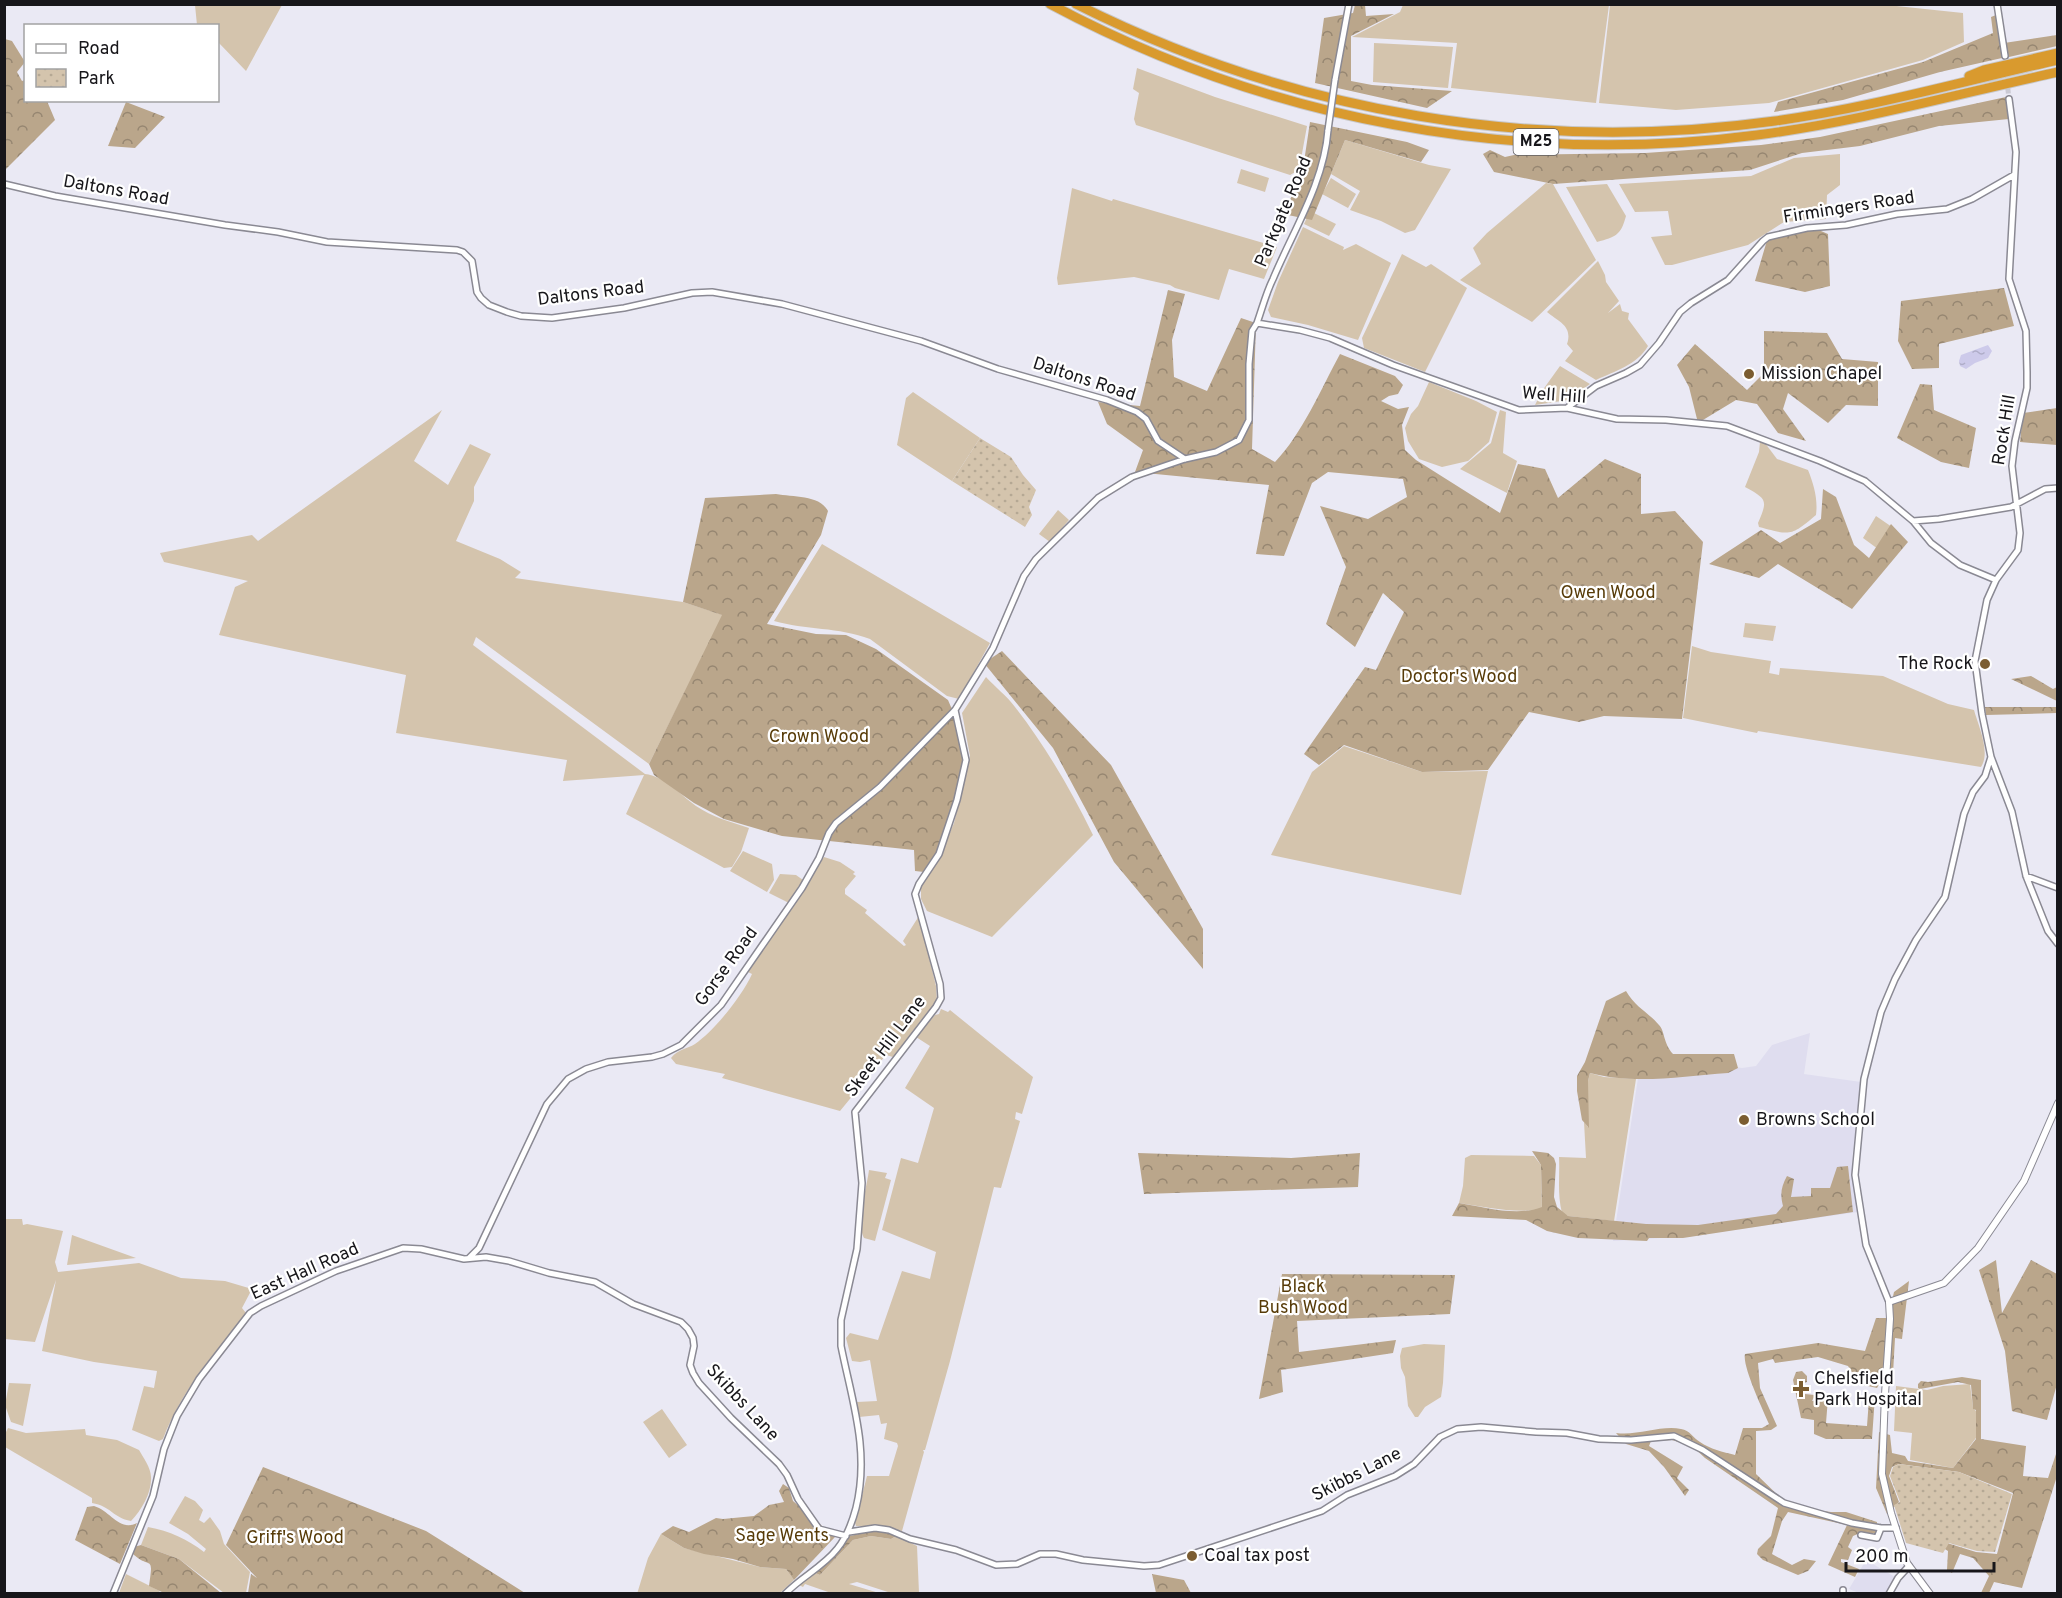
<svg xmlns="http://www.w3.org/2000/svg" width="2062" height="1598" viewBox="0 0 2062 1598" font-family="Overpass,sans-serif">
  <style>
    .built { fill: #dfddef }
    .green { fill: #d4c4ad }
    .forest { fill: url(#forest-crowns) }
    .park { fill: url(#park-dots) }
    .water { fill: url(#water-ripples) }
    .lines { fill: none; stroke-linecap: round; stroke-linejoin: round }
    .minor-tunnel { stroke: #cac9d3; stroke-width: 5; stroke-dasharray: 5 2.5; stroke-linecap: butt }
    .minor-casing { stroke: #8a8993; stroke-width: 8 }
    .tertiary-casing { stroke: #8a8993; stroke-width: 8 }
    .motorway-casing { stroke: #c7c7c8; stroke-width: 11 }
    .minor { stroke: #fff; stroke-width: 5 }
    .tertiary { stroke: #fff; stroke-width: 6 }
    .motorway { stroke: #d99a2e; stroke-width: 9 }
    .minor-bridge-casing { stroke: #8a8993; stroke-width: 8; stroke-linecap: butt }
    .minor-bridge { stroke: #fff; stroke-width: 5 }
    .poi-dot { fill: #7b5d31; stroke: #fff; stroke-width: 2 }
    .labels { text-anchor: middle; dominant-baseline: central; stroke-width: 4.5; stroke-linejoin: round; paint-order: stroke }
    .shield { fill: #fff; stroke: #5d5c5f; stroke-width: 1.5 }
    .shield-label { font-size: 16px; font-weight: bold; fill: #17161a }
    .street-label { font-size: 18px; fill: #17161a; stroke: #fff }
    .poi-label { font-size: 18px; fill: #17161a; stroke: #fff; text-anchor: start }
    .park-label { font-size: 18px; fill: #573b08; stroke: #fff }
  </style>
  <defs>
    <pattern id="forest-crowns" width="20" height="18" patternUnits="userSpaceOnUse" patternTransform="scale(1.5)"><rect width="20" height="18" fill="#baa68b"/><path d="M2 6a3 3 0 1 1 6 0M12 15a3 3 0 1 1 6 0" fill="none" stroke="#968671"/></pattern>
    <pattern id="park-dots" width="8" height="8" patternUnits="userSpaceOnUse" patternTransform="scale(1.5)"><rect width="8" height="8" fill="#d4c4ad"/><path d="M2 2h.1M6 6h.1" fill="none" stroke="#b5a894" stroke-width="1.8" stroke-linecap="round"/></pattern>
    <pattern id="water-ripples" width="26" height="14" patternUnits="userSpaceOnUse" patternTransform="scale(1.5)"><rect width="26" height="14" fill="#cdcaea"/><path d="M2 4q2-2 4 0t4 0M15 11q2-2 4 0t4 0" fill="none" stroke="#afadc8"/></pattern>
  </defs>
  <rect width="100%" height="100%" fill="#eae9f4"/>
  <path class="built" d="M1810,1033L1804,1074L1861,1082L1852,1159V1178L1858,1212L1691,1236L1613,1241L1642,1052L1742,1068L1756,1066L1772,1045Z
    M1866,1560L1895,1577L1886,1593H1859L1849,1589Z"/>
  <path class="green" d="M195,5V4L282,5L246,71L218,42V26L197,25Z
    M1403,5H1609L1596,103L1451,88L1457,43L1352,37L1400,12Z
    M1887,5L1963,13L1964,42L1923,60L1769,103L1676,110L1599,103L1610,5Z
    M1374,43L1453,47L1448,88L1373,82Z
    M1137,68L1215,97L1307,126L1299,170L1290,175L1136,125L1134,119L1139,93L1133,89Z
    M1345,140L1429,165L1451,169L1415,230L1405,233L1381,221L1350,210L1360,191L1331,174Z
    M1840,154V185L1827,195L1826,219L1784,222L1748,245L1672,265H1665L1651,237L1672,235L1668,211L1635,212L1619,184L1751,176L1794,158Z
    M1241,169L1269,178L1265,192L1237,183Z
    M1331,178L1356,194L1348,208L1322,194Z
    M1546,183L1553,184L1596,260L1532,322L1460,280L1481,264L1473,248L1487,233Z
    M1607,184L1626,216C1621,235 1616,237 1597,242L1566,187Z
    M1072,188L1112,201L1113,199L1277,247L1264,279L1229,269L1219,300L1175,288L1170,285L1134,277L1058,285L1057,278Z
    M1310,211L1336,224L1329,236L1304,224Z
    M1303,227L1344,247L1343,250L1356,244L1391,263L1358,340L1308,325L1271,317L1268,310L1278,282Z
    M1402,254L1426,267L1431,264L1467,288L1425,372L1364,348L1362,338Z
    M1598,261L1605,275L1606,282L1619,301L1608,313L1620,304L1622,311L1629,313L1628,319L1648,346C1637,365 1615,371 1596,380L1565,361L1573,351L1567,344C1573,326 1559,322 1547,312Z
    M1560,366L1590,384L1568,400L1535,405L1542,391Z
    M1429,382L1476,401L1497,412L1489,442L1468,461L1442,467L1419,459L1408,441L1405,428L1411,414L1418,406Z
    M913,392L980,438L952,481L897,445L906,398Z
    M442,410L414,461L448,485L470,444L491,454L474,487V501L456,541L500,559L521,572L515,578L683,602L723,615L649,764L476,637L473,645L645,774C664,776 681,795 696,806C712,817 731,822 749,828L741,852L732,867L724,868L626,814L644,775L563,781L567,760L396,733L406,675L219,635L235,587L248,581L164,562L160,553L252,535L258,541Z
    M1500,410L1506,412L1503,453L1517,461L1507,493L1460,469L1491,443Z
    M1760,442L1765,443L1777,459L1808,470C1814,485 1818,499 1816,515C1790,537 1791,535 1759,527L1758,523C1768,500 1767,499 1745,487L1759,452Z
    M1058,510L1069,520L1050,542L1039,534Z
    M1876,516L1892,527L1878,549L1863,538Z
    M822,544L990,643L959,699L947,696L870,639C839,627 805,630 774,621Z
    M1745,623L1776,626L1773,641L1743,637Z
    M1692,646L1711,652L1771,661L1769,673L1779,675L1780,668L1883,676L1948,704L1974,710C1978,725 1991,752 1981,767L1758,731L1757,733L1683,718Z
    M986,677C995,687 1007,696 1015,707C1046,747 1071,790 1093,835L992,937L927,911L921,899V886L938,861L954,823L970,756L962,713Z
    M1344,746L1422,772L1488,771L1461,895L1271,855L1312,772Z
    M743,851L772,864L774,880L767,892L730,871Z
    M824,857L840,862L855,872L853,874L856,876L845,889V894L867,910L865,913L904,946L906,945L903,941L919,916L936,986L937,1001L893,1057L886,1055L840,1111L722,1078L725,1074L676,1064L671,1058C678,1049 687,1049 695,1044C715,1030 742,996 752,974L748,972Z
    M780,874L796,875L803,880L789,903L769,893Z
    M941,1009L948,1012L950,1010L1033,1077L1022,1114L1016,1112L1015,1119L1020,1121L1001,1188L994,1187L950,1361L925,1450H923L924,1452L902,1531L879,1526H856L855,1523L867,1476H889L898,1446L897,1443L884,1439L887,1423L881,1424L879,1415L859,1417L857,1402L877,1401L870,1360L860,1362L852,1361L846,1338L850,1333L878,1340L902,1271L930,1279L936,1252L882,1230L901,1158L918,1163L934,1108L905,1088L930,1046L916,1037L935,1015L939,1014Z
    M1590,1073L1604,1077L1636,1079L1614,1221L1568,1216L1562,1213C1557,1193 1560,1176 1559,1157L1586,1158L1584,1122L1588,1127V1081Z
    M1471,1155L1534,1156L1541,1165L1542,1209C1515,1214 1486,1207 1459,1203L1463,1186L1465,1158Z
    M869,1170L887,1173L885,1178L891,1180L875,1241L864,1238C856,1225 867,1186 869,1170Z
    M4,1219H22L23,1225L27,1224L63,1231L55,1262L58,1272L139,1263L181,1278L225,1281L252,1289L242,1308L246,1313C214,1355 182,1389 163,1439L159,1441L132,1430L144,1386L154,1388L157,1371L94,1362L42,1351L56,1280L35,1342L5,1339Z
    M72,1235L136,1258L67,1265Z
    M1424,1344L1445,1345L1443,1383L1441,1397L1425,1407L1418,1417H1415L1408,1406L1405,1377L1401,1368L1400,1356L1402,1348Z
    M9,1383L31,1384L23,1426L11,1422L5,1405Z
    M1970,1384L1973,1408L1976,1411V1438L1953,1468L1910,1460L1912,1433L1894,1431L1896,1386L1927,1390L1943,1386Z
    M662,1409L687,1445L669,1458L643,1422Z
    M8,1428L26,1433L85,1429L86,1435L117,1440L139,1450C143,1457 151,1468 151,1477C152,1492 142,1510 131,1521C113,1518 111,1506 92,1503V1498L5,1447V1434Z
    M185,1496L195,1501L203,1510L199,1520L204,1523L210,1517L220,1531L224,1544L250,1572L246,1593H224L179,1559L141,1545L148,1527C170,1531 187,1539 204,1552L206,1549L188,1534L169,1523Z
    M661,1534L684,1548L760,1567L786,1569L794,1580L780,1593L637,1594L648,1558Z
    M871,1536L891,1539L896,1536L917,1546L919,1593H891L857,1582L849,1584L879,1593H831L805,1584L803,1587L799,1585L813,1572L820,1575L853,1540Z
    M126,1574L160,1591L158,1593H119Z"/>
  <path class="forest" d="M1355,5H1365L1366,16L1394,14L1351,36V81L1372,85L1452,91L1427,108L1315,83L1324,18L1353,13Z
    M1996,15L2002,58L1940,72L1843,100L1774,112L1778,102L1923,62L1993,33L1991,17Z
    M2057,35V46L2009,57L2004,43Z
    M5,39L12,41L25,62L17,72L22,81L25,80L26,100L47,101L55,120L5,170Z
    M2006,97L2009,119L1939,126L1860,146L1802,153L1750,170L1553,184L1494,172L1483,154L1490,150L1505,157L1514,155L1645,153L1761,145L1820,137Z
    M126,102L165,117L135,148L108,146Z
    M1310,122L1407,142L1429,150L1421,162L1345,140L1312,220L1283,214L1302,175Z
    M1814,228L1828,234L1830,286L1805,292L1755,281L1768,237Z
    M2004,288L2014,326L1939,344V368L1912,369L1898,341L1901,301Z
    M1168,290L1185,294L1172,340L1174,377L1207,391L1241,318L1256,323L1252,449L1275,462C1302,434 1321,389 1340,354L1395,376L1403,385L1398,394L1389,396L1381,401L1398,409L1409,407L1402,425L1405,450L1416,460L1500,513L1518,464L1545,469L1558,498L1605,459L1641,474V514L1675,511L1703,542L1682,719L1604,716L1579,722L1529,712L1488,770L1422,772L1344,745L1319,765L1304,754L1365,667L1376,670L1404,612L1383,593L1355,647L1326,624L1346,567L1320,506L1368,519L1407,497L1403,479L1328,472L1312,483L1284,556L1256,554L1269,485L1135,472L1143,450L1107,424L1098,402L1140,406Z
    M1764,331L1827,333L1842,359L1878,362V406L1846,405L1828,423L1788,393L1783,409L1806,441L1778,433L1757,404L1736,400L1698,423L1689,387L1677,365L1695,344L1747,390L1764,373Z
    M1920,384L1932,385L1934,410L1976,428L1969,468L1941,462L1897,438Z
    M2057,408V445L2020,442L2023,413Z
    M1823,489L1836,497L1854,545L1869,558L1891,524L1908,542L1852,609L1778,564L1759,578L1709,564L1761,530L1780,543L1821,519Z
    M776,494C793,497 820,495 828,511L821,535L767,624L816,634L846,635L876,649L948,700L954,714L963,759L955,800L938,853L924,872L915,871L914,850L782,836L724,819L694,803L654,775L649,764L722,615L683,602L705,498Z
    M1002,651L1111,765L1203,929V969L1114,862L1053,748L984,663Z
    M2031,676L2053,689L2057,687V701L2011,679Z
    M1985,707H2057V713L1986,715Z
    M1626,991C1636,1008 1647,1011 1659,1025C1665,1031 1663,1043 1673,1054H1734L1738,1068L1728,1073C1683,1076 1635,1085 1590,1073L1588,1081L1589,1128L1582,1120L1577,1091V1076L1585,1062L1606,1001Z
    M1532,1151L1548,1153L1554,1158L1556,1164L1554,1197L1557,1207L1568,1216L1646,1224L1698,1225L1776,1214L1783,1206C1780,1194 1781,1187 1787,1176L1794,1179L1791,1197L1811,1196V1188H1830L1837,1167L1848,1166L1853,1212L1683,1238H1649L1647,1241L1578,1238L1547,1231L1526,1220L1452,1216L1459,1203C1485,1207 1517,1217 1542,1207L1541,1165Z
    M1138,1153L1291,1158L1360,1153L1358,1187L1144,1194Z
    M1996,1260L2002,1313L2031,1260L2057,1274V1384L2047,1420L2012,1411L2005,1351L1979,1270Z
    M1282,1274L1455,1275L1450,1314L1297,1321L1299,1352L1396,1340L1393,1353L1281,1370L1283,1392L1259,1399Z
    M1909,1281L1902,1339L1895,1338L1893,1374H1885L1877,1388L1859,1384L1848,1366L1818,1357L1775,1363L1773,1359L1758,1363L1760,1388L1777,1426L1771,1430L1756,1431V1474L1789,1506L1831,1512H1846L1877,1522V1533H1860L1853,1536L1848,1547L1852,1550L1848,1560L1841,1559V1562L1859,1569L1855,1577L1828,1565L1847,1525L1788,1512L1782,1521L1772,1554L1792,1565L1804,1559L1816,1561L1808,1571L1798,1575L1763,1560L1757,1554L1758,1549L1771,1536L1778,1508L1705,1458L1692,1446L1672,1440L1651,1441L1649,1446L1683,1467L1677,1478L1689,1490L1685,1496L1664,1467L1649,1451L1626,1444L1616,1433C1638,1436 1661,1425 1681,1429C1690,1430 1693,1438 1700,1442C1710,1449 1723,1452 1735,1455L1743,1428H1762L1769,1424C1763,1410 1742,1366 1745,1354L1818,1343L1865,1351L1876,1318H1888L1894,1292Z
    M1802,1371L1807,1376V1382L1801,1384L1805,1394L1815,1395L1812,1401L1828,1398L1826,1423L1867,1426L1869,1399L1875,1396L1872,1439H1826L1814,1434V1420L1801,1418L1793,1380L1796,1372Z
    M1962,1377L1981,1380V1439L2026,1446L2023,1476L2048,1478L2057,1451V1476L2022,1588L1994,1582L1989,1593H1981L1989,1576L1973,1558L1960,1554L1952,1573L1947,1570L1948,1551L1940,1546L1947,1543L1976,1552L1997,1554L2013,1493L1959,1472L1899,1464L1892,1467L1889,1476L1899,1502L1887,1514L1876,1488L1879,1432L1890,1435L1892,1453L1905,1456L1908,1461L1953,1468L1976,1439V1410L1973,1409L1971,1385L1958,1382L1920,1389L1918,1388V1384L1921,1381L1928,1382Z
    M263,1467L426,1531L525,1593H248L251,1574L257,1578L226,1545Z
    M783,1484L789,1488L793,1501L835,1537L794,1580L786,1569L760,1567L733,1559L704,1554L684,1548L661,1534L673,1526L689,1532L716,1518L723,1519L754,1516L769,1505L784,1502L779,1491Z
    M94,1506C111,1511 119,1532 137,1523L120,1564L75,1540L87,1507Z
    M868,1532H884L896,1536L891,1539L871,1536L853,1540L820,1575L813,1572L850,1536Z
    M141,1545L179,1559L221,1593H164L149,1586C154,1552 150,1571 132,1553L134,1547Z
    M1152,1574L1184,1580L1191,1593H1156Z"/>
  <path class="park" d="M980,438L1011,457L1023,475L1036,490L1029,507L1032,515L1025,527L952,481Z
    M1899,1464L1959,1472L2012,1494L1995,1552L1977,1551L1949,1543L1943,1553L1906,1543L1894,1505L1900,1502L1890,1476L1893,1467Z"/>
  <path class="water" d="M1988,345L1992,351L1988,358L1975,363L1966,369L1960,366L1959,361L1961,355Z"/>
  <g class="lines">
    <path class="minor-tunnel" d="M2007,81L2009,99"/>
    <defs>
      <path id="minor" d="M1997,4L2005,56
        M1335,80L1349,4
        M2009,99L2016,152L2009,279L2026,331L2027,372V388L2015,441L2012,466L2020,533L2018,550L1996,580L1987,600L1975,661L1982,714L1991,757L2012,812L2026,876L2048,931L2058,944
        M4,184L55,196L225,225L278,232L327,242L457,250L463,252L472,261L477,292L481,298L489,305L507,312L521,316L552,318L624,308L692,293L712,292L782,304L921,341L998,369L1107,400L1137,412L1146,419L1158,441L1185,459
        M1257,323C1262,309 1266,293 1273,279C1293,231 1324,183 1328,130
        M1567,408L1596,386L1626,373L1640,365L1659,343L1680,312L1691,303L1728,280L1763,241L1768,237L1807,228L1846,225L1897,214L1947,209L1972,199L2014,175
        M1913,521L1939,519L2011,507L2045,489L2058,488
        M2026,876L2058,888
        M469,1258L479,1248L547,1104L568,1079L586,1069L608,1062L652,1057L663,1054L681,1045L721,1005L802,888L819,858L829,833L836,823L880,787L955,710L993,648L1024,576L1036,559L1098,498L1132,477L1185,459L1216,452L1239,440L1249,420V364L1252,331L1257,323L1300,330L1330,338L1393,365L1519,410L1567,408L1617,419L1666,420L1727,426L1820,461L1865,481L1913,521L1931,543L1960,565L1996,580
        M1889,1302L1866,1245L1855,1175L1864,1079L1881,1012L1895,979L1916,940L1945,897L1964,814L1973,792L1985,776L1991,757
        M849,1532L875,1528L889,1530L910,1539L956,1550L996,1565L1017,1564L1040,1554H1056L1083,1560L1144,1566L1159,1565L1322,1511L1347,1495L1395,1476L1414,1464L1440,1437L1457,1429L1481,1427L1536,1432L1567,1433L1599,1439L1631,1440L1674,1436L1703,1450L1784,1503L1852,1523L1881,1528H1896
        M1861,1535L1877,1538L1881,1528
        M113,1594L153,1496L164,1449L177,1416L199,1379L250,1313L261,1306L336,1271L403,1248L421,1249L464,1259L486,1257L509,1261L549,1273L595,1282L633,1304L681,1322L688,1329L693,1338L694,1346L690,1365L693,1373L699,1383L731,1418L779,1464L787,1475L798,1499L819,1529L846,1536
        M785,1594C801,1577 823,1567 837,1549C847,1537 852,1523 856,1508C870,1451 852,1401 841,1346V1320L857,1249L862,1183L855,1112L936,1007L941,998L940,984L915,894L919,884L939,854L957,800L966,760L955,710
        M1843,1594V1590
        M1889,1594L1898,1578L1909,1566"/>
      <path id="tertiary" d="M1930,1594L1907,1563L1891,1513L1882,1474L1885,1394L1890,1319L1889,1302L1944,1283L1978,1248L2024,1181L2058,1103"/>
      <path id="motorway" d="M1050,4C1265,119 1515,167 1757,135C1858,122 1957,94 2058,72
        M1076,4C1293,113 1535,154 1775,121C1870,108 1964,81 2058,60
        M1969,76L1984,70L2058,53"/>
    </defs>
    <use href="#minor" class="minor-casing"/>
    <use href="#tertiary" class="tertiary-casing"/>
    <use href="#motorway" class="motorway-casing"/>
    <use href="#minor" class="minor"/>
    <use href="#tertiary" class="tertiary"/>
    <use href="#motorway" class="motorway"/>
    <defs>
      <path id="minor-bridge" d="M1328,130L1335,80"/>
    </defs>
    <use href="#minor-bridge" class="minor-bridge-casing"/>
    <use href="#minor-bridge" class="minor-bridge"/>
  </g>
  <g class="poi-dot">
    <circle cx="1749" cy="374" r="6"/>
    <circle cx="1985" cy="664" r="6"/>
    <circle cx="1744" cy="1120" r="6"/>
    <path d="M1798 1380h6v6h6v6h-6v6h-6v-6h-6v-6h6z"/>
    <circle cx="1192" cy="1556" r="6"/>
  </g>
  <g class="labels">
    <rect class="shield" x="1513.5" y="129" width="45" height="26" rx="4.5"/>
    <g class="shield-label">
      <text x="1536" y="142">M25</text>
    </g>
    <g class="street-label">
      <text transform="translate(116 191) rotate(10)">Daltons Road</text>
      <text transform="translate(1849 208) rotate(-9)">Firmingers Road</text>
      <text transform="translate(1284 212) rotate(-67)">Parkgate Road</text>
      <text transform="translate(591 294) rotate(-7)">Daltons Road</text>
      <text transform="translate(1084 380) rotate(18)">Daltons Road</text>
      <text transform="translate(1554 396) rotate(4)">Well Hill</text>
      <text transform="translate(2005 430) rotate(-81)">Rock Hill</text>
      <text transform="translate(727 967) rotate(-54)">Gorse Road</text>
      <text transform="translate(886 1047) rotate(-53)">Skeet Hill Lane</text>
      <text transform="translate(305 1272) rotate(-24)">East Hall Road</text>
      <text transform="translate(742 1403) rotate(47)">Skibbs Lane</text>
      <text transform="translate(1357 1475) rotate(-27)">Skibbs Lane</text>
    </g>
    <g class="poi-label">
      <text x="1761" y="374">Mission Chapel</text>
      <text x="1973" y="664" text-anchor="end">The Rock</text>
      <text x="1756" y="1120">Browns School</text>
      <text x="1814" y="1379">Chelsfield<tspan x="1814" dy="21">Park Hospital</tspan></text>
      <text x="1204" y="1556">Coal tax post</text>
    </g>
    <g class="park-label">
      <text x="1608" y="593">Owen Wood</text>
      <text x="1459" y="677">Doctor's Wood</text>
      <text x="819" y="737">Crown Wood</text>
      <text x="1303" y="1287">Black<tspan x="1303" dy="21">Bush Wood</tspan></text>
      <text x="782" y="1536">Sage Wents</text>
      <text x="295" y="1538">Griff's Wood</text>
    </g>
  </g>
  <rect width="2062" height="1598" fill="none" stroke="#17161a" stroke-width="12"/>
  <rect x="24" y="24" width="195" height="78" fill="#ffffff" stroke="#a2a2a3" stroke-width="1.5"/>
  <rect x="36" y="44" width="30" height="9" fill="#ffffff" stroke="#a2a2a3" stroke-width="1.5"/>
  <text x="78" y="54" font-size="18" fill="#17161a">Road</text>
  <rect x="36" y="69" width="30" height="18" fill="url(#park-dots)" stroke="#a2a2a3" stroke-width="1.5"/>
  <text x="78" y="84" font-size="18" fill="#17161a">Park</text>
  <path d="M1846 1562v9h148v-9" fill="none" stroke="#17161a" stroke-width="3"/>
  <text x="1855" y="1562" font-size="18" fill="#17161a" stroke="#ffffff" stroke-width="4.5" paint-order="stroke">200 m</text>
</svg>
